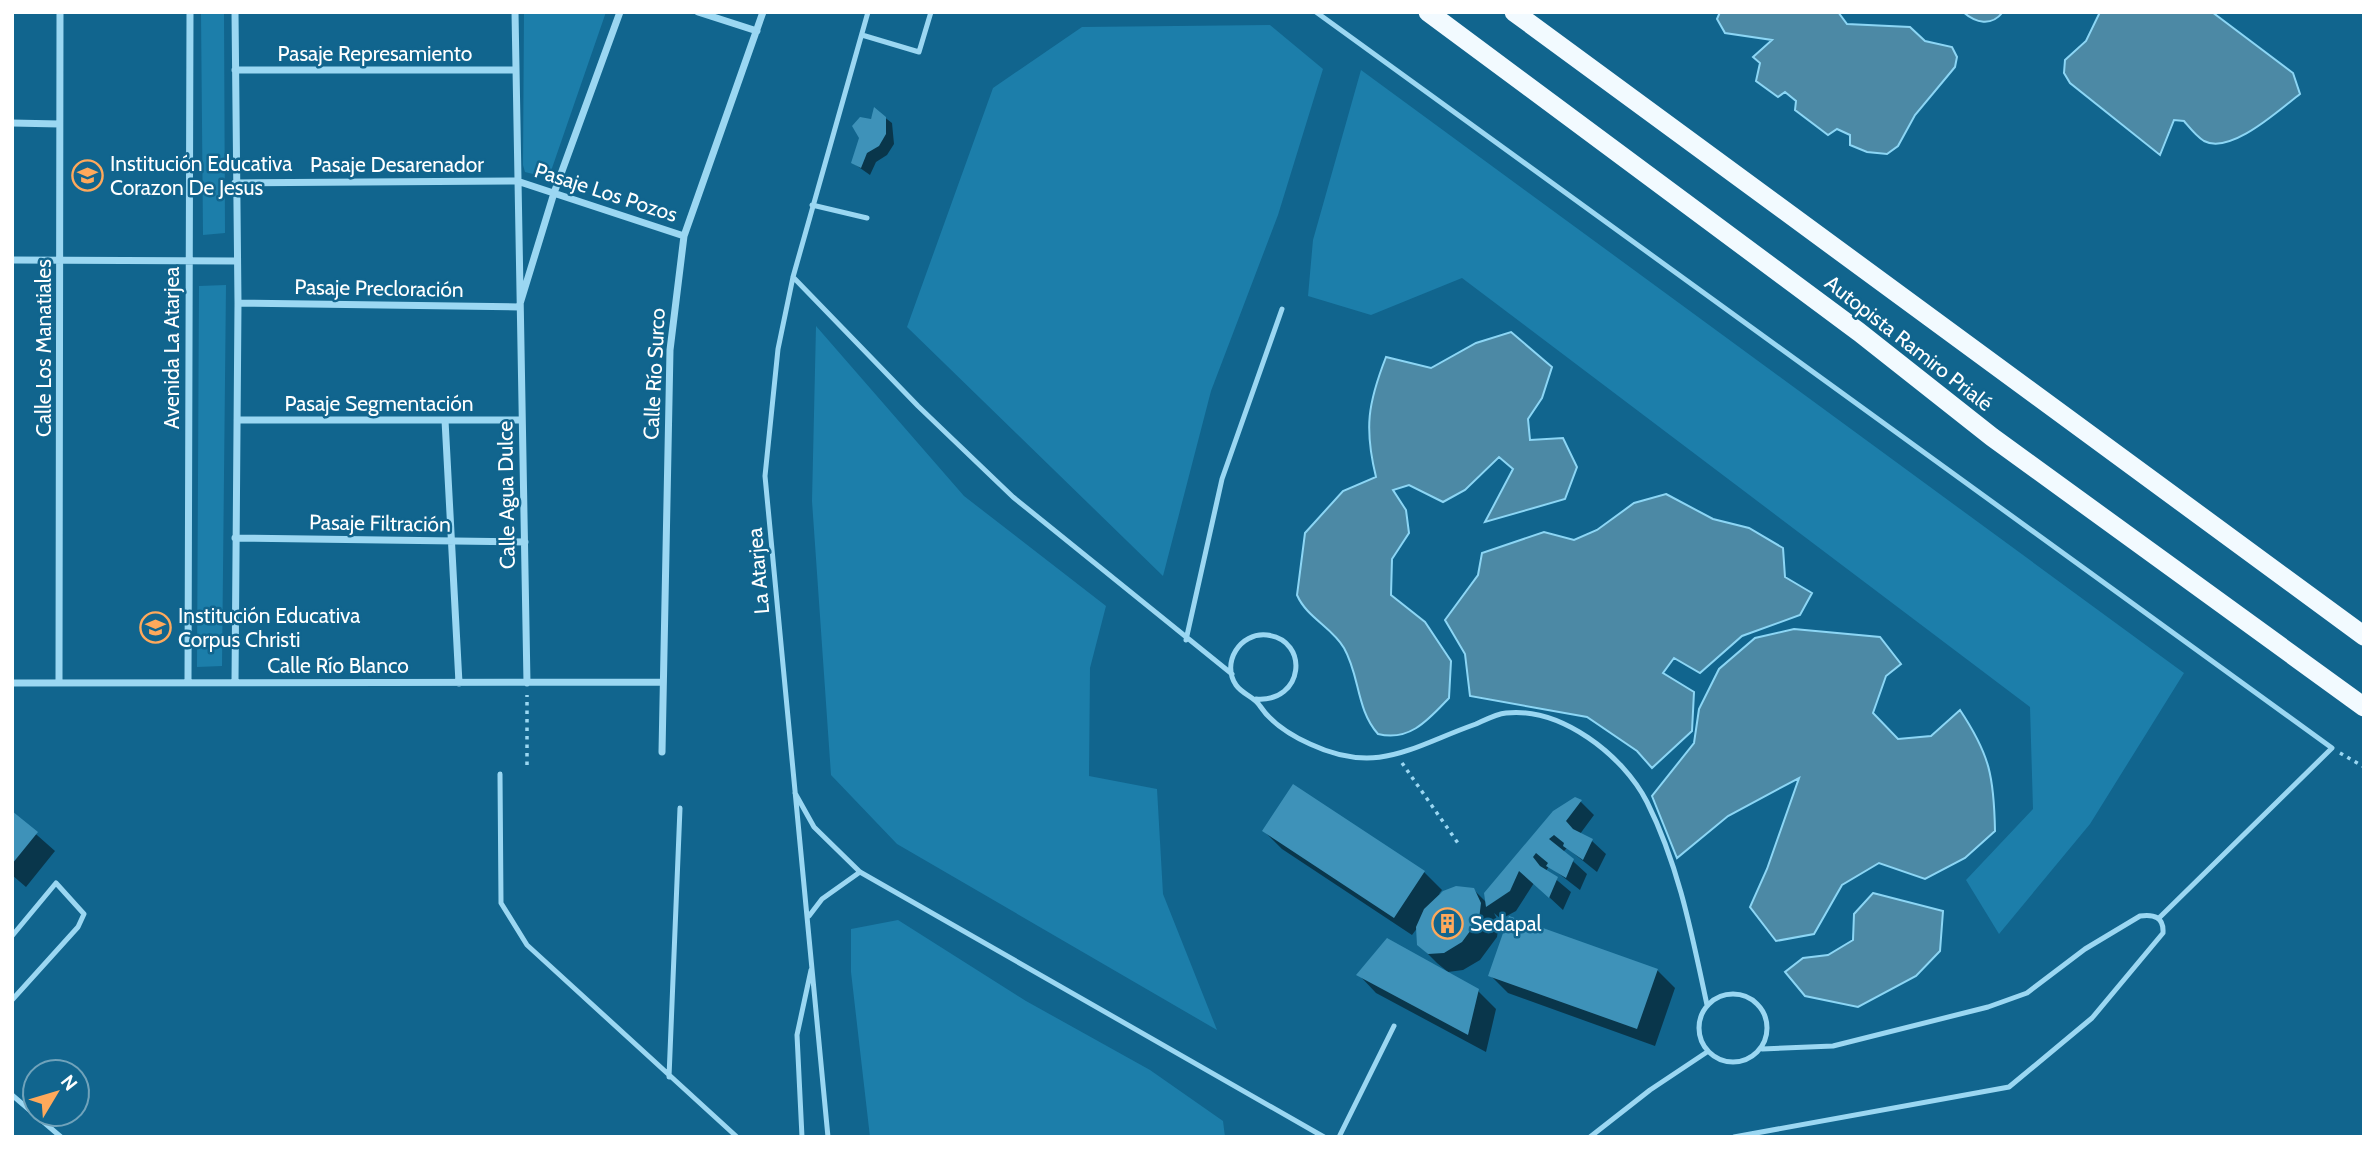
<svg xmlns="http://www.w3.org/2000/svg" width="2376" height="1149" viewBox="0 0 2376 1149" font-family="Cabin,sans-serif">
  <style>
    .green { fill: #1c7eaa }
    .water { fill: #4c89a5; stroke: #8cd6f5; stroke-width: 2 }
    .shadow { fill: #0007 }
    .building { fill: #3e92b9 }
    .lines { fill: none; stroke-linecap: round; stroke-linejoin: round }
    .path { stroke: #9bd7f2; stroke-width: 3.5; stroke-dasharray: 3.5 5; stroke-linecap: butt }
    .service { stroke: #9bd7f2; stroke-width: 5 }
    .minor { stroke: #9bd7f2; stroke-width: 7 }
    .trunk { stroke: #f2faff; stroke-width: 19 }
    .labels { text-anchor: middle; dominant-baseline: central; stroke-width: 5; stroke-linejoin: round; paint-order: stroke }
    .street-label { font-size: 21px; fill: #fff; stroke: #11658e }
    .poi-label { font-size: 21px; fill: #fff; stroke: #11658e; text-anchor: start }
  </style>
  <rect width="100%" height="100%" fill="#11658e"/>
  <path class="green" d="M201,12H224L225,233L203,235Z
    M524,12H606L551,171L541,176L525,172L523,165Z
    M1270,25L1323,69L1278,215L1211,391L1163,576L907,327L993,88L1082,27Z
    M1361,70L2184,673L2090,824L1999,934L1966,880L2033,809L2030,707L1462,278L1371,315L1308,296L1313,240Z
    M226,285L222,666L197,667L199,286Z
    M816,326L964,496L1106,606L1090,668L1089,776L1157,789L1163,894L1217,1030L897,844L831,775L812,501Z
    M898,920L1026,1001L1150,1070L1223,1121L1225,1137H870L851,972V929Z"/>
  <path class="water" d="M1720,12H1838L1847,24L1910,27L1925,41L1952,47L1957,57L1955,67L1915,115L1898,146L1887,154L1867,152L1850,145V135L1837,129L1828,135L1795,110L1796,101L1785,92L1778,97L1756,81L1760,63L1753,57L1772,40L1725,33L1717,19Z
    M1963,12H2003C1991,27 1976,23 1963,12Z
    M2100,12H2212L2293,73L2300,94C2279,110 2231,155 2204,141C2196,136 2190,128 2184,121L2174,120L2160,155L2070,83L2064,73L2065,60L2086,41Z
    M1511,332L1552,367L1542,398L1528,419L1530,440L1563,438L1577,467L1565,499L1485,522L1513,469L1499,457L1465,490L1443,502L1409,485L1393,490L1406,510L1409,533L1392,559L1391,595L1425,622L1451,661L1449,698C1429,719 1410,742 1378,734C1356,709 1360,676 1344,648C1332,627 1307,618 1297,595L1305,533L1343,491L1376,477C1364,428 1368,403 1386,357L1431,368L1476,343Z
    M1666,494L1713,519L1749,528L1783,548L1785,577L1812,593L1800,615L1742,636L1700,673L1674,658L1663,673L1694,692L1692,731L1652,768L1637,751L1587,717L1470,696L1465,654L1445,620L1478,575L1482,553L1544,532L1574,540L1597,530L1634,503Z
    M1794,629L1880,637L1901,664L1886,676L1873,713L1898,739L1931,736L1960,710C1990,755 1994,777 1995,831L1965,858L1925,879L1879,863L1842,885L1814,934L1776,941L1750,907L1767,869L1799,778L1728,816L1677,858L1652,796L1694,743L1699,709L1719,669L1755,638Z
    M1873,893L1943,911L1940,951L1916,976L1858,1007L1805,996L1785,972L1803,958L1828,955L1853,940L1854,914Z"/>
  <path class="shadow" d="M875,110L892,123L894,144L887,155L876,162L870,175L853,163Z
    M1579,800L1594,815L1580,834L1592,841L1606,854L1597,872L1567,848L1563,852L1587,874L1580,890L1549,866L1546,871L1571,892L1563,910L1534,883L1516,911L1501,919L1494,913L1499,923L1497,937L1480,960L1463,970L1448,972L1437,963L1418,944V927L1412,935L1282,849L1264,831L1424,872L1442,890L1439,894L1456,887L1473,889L1487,903Z
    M12,813L55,851L26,887L12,875Z
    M1657,970L1675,988L1655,1046L1508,993L1490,975Z
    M1359,975L1478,991L1496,1009L1486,1052L1376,993Z"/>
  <path class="building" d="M874,107L886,117V134L879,146L867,153L861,168L851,163L859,138L852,126L860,117L871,119Z
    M1293,784L1425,871L1394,918L1262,831Z
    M1575,797L1582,800L1566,821L1573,829L1593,839L1583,860L1563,846L1564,843L1554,835L1549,839L1574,859L1566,878L1546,866L1548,863L1536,853L1533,857L1540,866L1558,877L1549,898L1519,871L1510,891L1486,907L1484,893L1553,811Z
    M12,811L38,832L12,864Z
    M1456,886L1474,888L1481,903L1479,919L1462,942L1444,953L1428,954L1417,945L1416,927L1424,909L1443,891Z
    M1509,916L1658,969L1637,1029L1488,976Z
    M1387,938L1479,989L1468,1035L1356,975Z"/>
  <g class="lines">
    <path class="path" d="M2340,753L2364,767
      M1402,763L1460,846
      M527,765V695"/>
    <path class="service" d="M1316,12L2332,748L2159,918
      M862,35L919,52L931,12
      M812,205L867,218
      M793,277L918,406L1013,497L1232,674
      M1186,640L1222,479L1282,309
      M1256,699C1304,703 1310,640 1267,635C1240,632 1221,663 1236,685C1243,695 1254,696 1260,706C1272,724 1290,735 1310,744C1378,776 1413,746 1476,724C1485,720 1496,714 1506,713C1561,707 1623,755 1647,802C1679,866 1692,935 1707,1005
      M500,774L501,903L527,945L737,1137
      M795,793L814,827L860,872L1324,1137
      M809,916L822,899L860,872
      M12,936L56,883L84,914L78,927L12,1000
      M1699 1028a34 34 0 1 1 68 0a34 34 0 1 1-68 0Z
      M669,1077L680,808
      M12,1095L61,1137
      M802,1137L797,1035L811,970
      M828,1137L765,476L778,349L793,277L868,12
      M1339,1137L1394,1026
      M1590,1137L1650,1090L1707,1052
      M1734,1137L2009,1087L2092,1018L2163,933C2164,917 2154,914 2140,916L2085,949L2027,993L1988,1007L1833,1046L1762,1049"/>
    <path class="minor" d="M515,12L527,683
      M698,12L757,31
      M235,70H516
      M12,123L59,124
      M235,183L517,181L684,236
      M12,260L236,261
      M238,303L519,307L554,193L620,12
      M237,420H522
      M445,420L459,683
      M235,538L525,542
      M12,683L663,682
      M59,683L60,12
      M188,683L190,12
      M235,683L238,303L235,12
      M662,752L670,350L684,236L763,12"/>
    <path class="trunk" d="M1428,12L1859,332L1992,437L2364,707
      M1514,12L2364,636"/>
  </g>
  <defs>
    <symbol id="school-ring" viewBox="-11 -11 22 22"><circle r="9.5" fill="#11658e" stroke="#ffa95b" stroke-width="1.5"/><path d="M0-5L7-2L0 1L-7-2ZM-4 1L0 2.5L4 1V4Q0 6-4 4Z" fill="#ffa95b"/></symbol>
    <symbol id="building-ring" viewBox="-11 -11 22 22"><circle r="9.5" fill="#11658e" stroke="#ffa95b" stroke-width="1.5"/><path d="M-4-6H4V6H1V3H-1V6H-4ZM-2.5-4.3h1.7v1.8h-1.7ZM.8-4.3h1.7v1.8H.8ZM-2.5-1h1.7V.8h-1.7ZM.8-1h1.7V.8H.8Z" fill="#ffa95b"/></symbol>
  </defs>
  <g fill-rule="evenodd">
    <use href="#school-ring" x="70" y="158" width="35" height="35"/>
    <use href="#school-ring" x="138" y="610" width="35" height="35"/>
    <use href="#building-ring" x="1430" y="906" width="35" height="35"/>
  </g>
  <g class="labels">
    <g class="street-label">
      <text x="375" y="53">Pasaje Represamiento</text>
      <text x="397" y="164">Pasaje Desarenador</text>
      <text transform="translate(606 192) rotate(18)">Pasaje Los Pozos</text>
      <text transform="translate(379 288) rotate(1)">Pasaje Precloración</text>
      <text transform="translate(1909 343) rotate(38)">Autopista Ramiro Prialé</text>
      <text transform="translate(43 348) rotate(-90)">Calle Los Manatiales</text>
      <text transform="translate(171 348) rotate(-90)">Avenida La Atarjea</text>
      <text transform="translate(654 374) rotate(-87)">Calle Río Surco</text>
      <text x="379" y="403">Pasaje Segmentación</text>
      <text transform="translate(506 495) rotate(-91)">Calle Agua Dulce</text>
      <text transform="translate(380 523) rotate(1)">Pasaje Filtración</text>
      <text transform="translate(758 571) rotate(-95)">La Atarjea</text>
      <text x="338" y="665">Calle Río Blanco</text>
    </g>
    <g class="poi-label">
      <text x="110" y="163">Institución Educativa<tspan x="110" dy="24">Corazon De Jesus</tspan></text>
      <text x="178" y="615">Institución Educativa<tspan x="178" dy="24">Corpus Christi</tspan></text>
      <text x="1470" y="923">Sedapal</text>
    </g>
  </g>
  <rect width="2376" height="1149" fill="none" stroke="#ffffff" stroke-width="28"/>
  <g transform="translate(56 1093) rotate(52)"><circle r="33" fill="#11658e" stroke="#70a3bb" stroke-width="2"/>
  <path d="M0-5L12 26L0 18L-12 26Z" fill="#ffa95b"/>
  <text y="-10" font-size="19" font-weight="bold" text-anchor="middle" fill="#ffffff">N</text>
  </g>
</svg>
